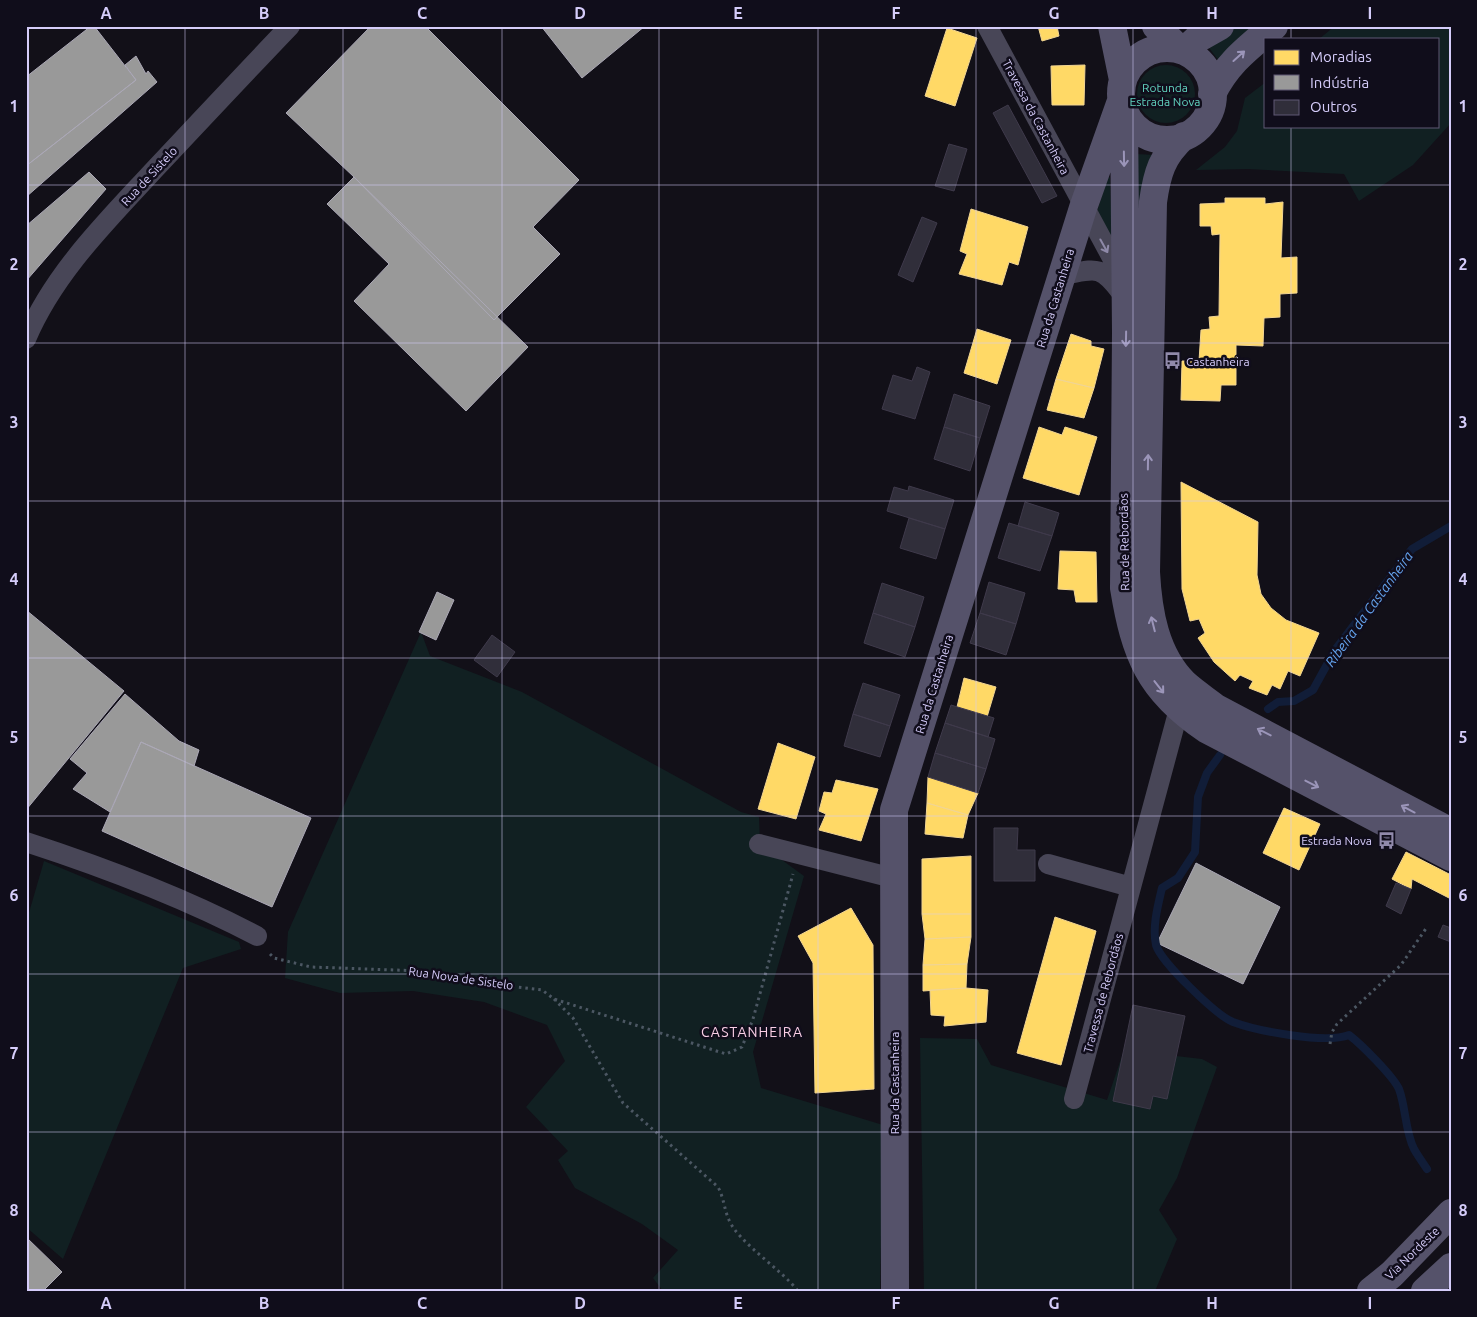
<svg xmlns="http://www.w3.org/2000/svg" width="1477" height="1317" viewBox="0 0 1477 1317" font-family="Ubuntu,sans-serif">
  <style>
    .green { fill: #112022 }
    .homes { fill: #ffd966; stroke: #f2d592 }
    .industry { fill: #999; stroke: #aba8b6 }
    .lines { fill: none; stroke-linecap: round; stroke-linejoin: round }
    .stream { stroke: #111d38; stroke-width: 8 }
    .building { fill: #302e3a; stroke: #3f3a4b }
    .path { stroke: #4c5763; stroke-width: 3; stroke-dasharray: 2.5 4; stroke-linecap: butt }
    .street { stroke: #484657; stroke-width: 20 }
    .secondary { stroke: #55526a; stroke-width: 28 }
    .oneway { stroke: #9b95b9 }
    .oneway2 { stroke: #8e89a8 }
    .grid { fill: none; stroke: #d5ccfa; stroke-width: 1; stroke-opacity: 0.55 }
    .labels { text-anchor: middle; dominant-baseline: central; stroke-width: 5; stroke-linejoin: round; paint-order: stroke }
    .park-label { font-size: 12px; fill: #61d1be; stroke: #100d1b }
    .street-label { font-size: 12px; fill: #d5ccfa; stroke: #100d1b }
    .poi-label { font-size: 12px; fill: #d5ccfa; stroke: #100d1b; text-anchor: start }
    .water-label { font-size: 14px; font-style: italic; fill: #65a4ef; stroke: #100d1b }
    .neighbourhood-label { font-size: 14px; letter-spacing: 1px; fill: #facee6; stroke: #100d1b }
    .neatline { fill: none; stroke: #d5ccfa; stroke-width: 2 }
    .grid-label { font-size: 16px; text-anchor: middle; font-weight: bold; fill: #d5ccfa }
  </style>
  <rect width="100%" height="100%" fill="#121018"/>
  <path class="green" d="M1239,26H1256L1219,61L1207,45Z
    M1335,26H1451V123L1413,165L1359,201L1344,174L1248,169L1196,170L1225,147L1237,131L1245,98L1266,82V126H1438V39H1319Z
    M1137 94a29 29 0 1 1 58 0a29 29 0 1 1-58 0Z
    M1136,154L1155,155L1141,314Z
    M1108,176L1110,178L1112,239L1095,218Z
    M421,632L430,656L522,692L741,812L759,817L760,844L804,876L753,1052L761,1088L883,1125L880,1291H663L653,1278L678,1250L642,1224L575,1188L558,1160L568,1151L526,1107L565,1061L547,1025L484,1002L413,991L340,993L285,978L288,932Z
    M44,861L239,942L241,949L183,968L63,1259L26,1227V923Z
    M920,1038L977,1039L991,1065L1107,1100L1124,1050L1202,1059L1217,1067L1177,1178L1159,1210L1177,1239L1155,1291H924Z"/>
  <path class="homes" d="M1038,26H1057L1059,36L1042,41Z
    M947,28L977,38L955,106L925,96Z
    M1085,65L1084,105H1052L1051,66Z
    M1225,198H1265V204L1283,202L1281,258L1297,257V293L1280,294V317L1264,318L1263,346L1236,345V385H1221L1220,401L1181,400L1182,361H1199L1201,330L1210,329L1209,317L1219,316L1220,234L1212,235L1211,226H1200V204L1225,203Z
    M971,209L1028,227L1018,265L1009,262L1002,285L959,274L967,254L960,251Z
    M977,329L1011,340L997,384L964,373Z
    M1071,334L1091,341V346L1104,349L1094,388L1056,379Z
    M1056,379L1094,388L1084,418L1047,410Z
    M1039,427L1062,435L1065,427L1097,437L1079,495L1023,478Z
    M1181,482L1258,522L1257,575L1261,594L1271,608L1286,620L1319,633L1300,676L1288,671L1280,689L1272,685L1267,695L1249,688L1253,681L1240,675L1235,681L1214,662L1198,638L1205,633L1199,619L1190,621L1182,589Z
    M1060,551L1096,552L1097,602H1076L1074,590L1058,589Z
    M964,678L996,687L987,717L957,707Z
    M778,743L815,757L796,819L758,809Z
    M928,777L978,793L968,815L927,803Z
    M836,780L878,789L861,841L819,830L826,814L819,811L824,792L832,793Z
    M927,803L968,815L963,838L925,834Z
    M1284,808L1320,824L1299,870L1263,853Z
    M1406,852L1451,875V899L1412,879L1411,889L1392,879Z
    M971,856V914H922V859Z
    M851,908L873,945L874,1089L815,1093L813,963L798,936Z
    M922,914H971V937L925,939Z
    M1055,917L1096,931L1061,1065L1017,1053Z
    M971,937L967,964L923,965L925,939Z
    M967,964L966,988L923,991V965Z
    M966,988L988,990L986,1022L944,1026L945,1016L931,1015L930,990Z"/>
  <path class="industry" d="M91,26H94L136,80L26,166V77Z
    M371,26H425L579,180L533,227L560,254L494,320L354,177L286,113Z
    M541,26H645L582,78Z
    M136,56L146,74L148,71L157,82L26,197V166L136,80L125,65Z
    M89,172L106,189L26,281V226Z
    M354,177L528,347L466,411L354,301L389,264L327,204Z
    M437,592L454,600L436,640L419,632Z
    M26,610L124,691L26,810Z
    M125,694L179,741L199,750L194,766L141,742L110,812L73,789L87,773L70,759Z
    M141,742L311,818L272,907L102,831Z
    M1196,863L1280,907L1243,984L1157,943Z
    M26,1237L62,1272L43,1291H26Z"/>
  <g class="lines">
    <path class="stream" d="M1268,709L1278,702L1294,701L1313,690L1335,650L1412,549L1451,526
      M1220,755L1207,773L1198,797L1195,852L1178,878L1162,888C1158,905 1152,927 1156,945C1161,962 1216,1015 1233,1022C1257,1031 1325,1044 1349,1035C1361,1044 1393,1076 1399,1089C1406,1108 1405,1131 1414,1149C1418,1156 1423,1163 1427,1169"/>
  </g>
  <path class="building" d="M1008,105L1057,196L1042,203L993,113Z
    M949,144L967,149L954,191L935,186Z
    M922,217L937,223L913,282L898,275Z
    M917,367L930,372L915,419L882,409L893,375L912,381Z
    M954,394L990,406L980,438L944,427Z
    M944,427L980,438L970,471L934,459Z
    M909,486L954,500L945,529L887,511L894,487L908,491Z
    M1025,502L1059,513L1052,536L1018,526Z
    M909,518L945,529L936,559L900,548Z
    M1009,523L1052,536L1040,571L998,558Z
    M989,582L1025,593L1016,624L980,613Z
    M882,583L924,597L915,627L873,613Z
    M873,613L915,627L905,657L864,643Z
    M980,613L1016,624L1006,655L970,643Z
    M492,635L515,652L497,677L474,660Z
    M863,683L900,695L890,726L853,714Z
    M951,705L994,718L988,737L945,723Z
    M853,714L890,726L880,757L844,746Z
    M945,723L995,739L986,769L935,753Z
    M935,753L986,769L978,793L928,777Z
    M994,828H1018L1017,850H1035V881H994Z
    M1396,883L1411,889L1401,914L1386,906Z
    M1443,925L1451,928V942L1438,937Z
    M1133,1005L1185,1016L1167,1099L1153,1096L1150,1109L1113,1101Z"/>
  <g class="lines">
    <path class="path" d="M270,954L274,958L311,967L422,971L437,977L542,990L554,999L726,1054L742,1047L753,1019L793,874
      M554,999L573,1018L623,1103L718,1187C724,1198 724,1209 729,1220C738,1242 782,1270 798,1291
      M1330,1044L1332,1032L1337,1024L1401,965L1427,927"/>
    <path class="street" d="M987,26L1125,282
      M1062,275C1094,270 1099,263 1120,291
      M26,339C54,273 106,222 154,170C199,122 244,74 290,26
      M26,842C106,868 183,897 257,936
      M759,844L893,878
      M1048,864L1131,887
      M1074,1099L1179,709"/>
    <path class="secondary" d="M1112,26L1123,80
      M1156,26L1178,48
      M1121 94a46 46 0 1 1 92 0a46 46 0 1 1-92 0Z
      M1184,51L1197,39L1220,26
      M1212,94C1227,63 1248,48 1274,26
      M1124,115L1126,332L1124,588C1135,655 1149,690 1206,729L1451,857
      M1184,136C1162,156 1157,173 1153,202L1146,572C1148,611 1155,655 1185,684C1195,693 1206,700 1216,708L1451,832
      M895,1291L894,810L1083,208L1121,101
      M1371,1291L1392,1274L1451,1213
      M1425,1291L1451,1267"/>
  </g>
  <defs><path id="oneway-shaft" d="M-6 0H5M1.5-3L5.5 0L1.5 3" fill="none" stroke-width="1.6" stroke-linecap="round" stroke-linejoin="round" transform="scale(1.25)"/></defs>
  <g class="oneway">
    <use href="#oneway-shaft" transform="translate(1239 56) rotate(-42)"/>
    <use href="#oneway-shaft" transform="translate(1124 159) rotate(89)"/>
    <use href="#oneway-shaft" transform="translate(1126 339) rotate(91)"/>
    <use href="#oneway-shaft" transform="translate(1148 462) rotate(-89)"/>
    <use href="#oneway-shaft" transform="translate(1153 624) rotate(-104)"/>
    <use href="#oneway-shaft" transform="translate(1159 687) rotate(52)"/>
    <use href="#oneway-shaft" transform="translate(1264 732) rotate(-153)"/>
    <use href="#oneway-shaft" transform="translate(1312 784) rotate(27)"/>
    <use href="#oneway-shaft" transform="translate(1408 809) rotate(-152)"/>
  </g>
  <use class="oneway2" href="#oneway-shaft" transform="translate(1104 246) rotate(61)"/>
  <path class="grid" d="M185,26V1291M343,26V1291M502,26V1291M659,26V1291M818,26V1291M976,26V1291M1133,26V1291M1291,26V39M1291,126V1291M26,185H1451M26,343H1451M26,501H1451M26,658H1451M26,816H1451M26,974H1451M26,1132H1451"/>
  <defs>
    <symbol id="bus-bare" viewBox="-9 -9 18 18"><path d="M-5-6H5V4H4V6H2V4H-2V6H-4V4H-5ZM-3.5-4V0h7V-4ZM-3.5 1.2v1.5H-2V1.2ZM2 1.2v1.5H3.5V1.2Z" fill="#918aab" stroke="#100d1b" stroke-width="2.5" paint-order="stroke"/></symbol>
  </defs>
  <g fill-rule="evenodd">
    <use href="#bus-bare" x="1160" y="348" width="25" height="25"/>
    <use href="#bus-bare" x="1374" y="828" width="25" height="25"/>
  </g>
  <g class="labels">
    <g class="park-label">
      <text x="1165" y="87">Rotunda<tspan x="1165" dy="14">Estrada Nova</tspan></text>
    </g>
    <g class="street-label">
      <text transform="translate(1036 117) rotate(62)">Travessa da Castanheira</text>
      <text transform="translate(149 176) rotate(-47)">Rua de Sistelo</text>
      <text transform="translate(1055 298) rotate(-73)">Rua da Castanheira</text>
      <text transform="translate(1124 542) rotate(-91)">Rua de Rebordãos</text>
      <text transform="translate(934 684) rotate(-73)">Rua da Castanheira</text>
      <text transform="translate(461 978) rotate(8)">Rua Nova de Sistelo</text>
      <text transform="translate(1103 993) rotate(-75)">Travessa de Rebordãos</text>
      <text transform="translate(894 1083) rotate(-90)">Rua da Castanheira</text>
      <text transform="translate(1412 1253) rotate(-44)">Via Nordeste</text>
    </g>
    <g class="poi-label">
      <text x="1186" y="361">Castanheira</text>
      <text x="1372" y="840" text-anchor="end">Estrada Nova</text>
    </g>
    <g class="water-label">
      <text transform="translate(1369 609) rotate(-54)">Ribeira da Castanheira</text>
    </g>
    <g class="neighbourhood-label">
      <text x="752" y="1032">CASTANHEIRA</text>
    </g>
  </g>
  <rect width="1477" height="1317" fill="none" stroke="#100d1b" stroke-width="55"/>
  <rect x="1264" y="38" width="175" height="90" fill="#100d1b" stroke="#5f5974"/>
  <rect x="1274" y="50" width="25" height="15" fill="#ffd966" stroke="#5f5974"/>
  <text x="1310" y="62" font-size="15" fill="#d5ccfa">Moradias</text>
  <rect x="1274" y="75" width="25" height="15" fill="#999999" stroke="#5f5974"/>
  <text x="1310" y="88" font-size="15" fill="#d5ccfa">Indústria</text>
  <rect x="1274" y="100" width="25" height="15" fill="#302e3a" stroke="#5f5974"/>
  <text x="1310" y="112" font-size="15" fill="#d5ccfa">Outros</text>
  <rect x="28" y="28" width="1422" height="1262" class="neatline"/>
  <g class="grid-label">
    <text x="106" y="19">A</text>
    <text x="264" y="19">B</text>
    <text x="422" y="19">C</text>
    <text x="580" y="19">D</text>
    <text x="738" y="19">E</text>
    <text x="896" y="19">F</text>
    <text x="1054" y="19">G</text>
    <text x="1212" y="19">H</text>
    <text x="1370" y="19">I</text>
    <text x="14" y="112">1</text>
    <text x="1463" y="112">1</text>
    <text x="14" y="270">2</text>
    <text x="1463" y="270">2</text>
    <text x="14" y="428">3</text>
    <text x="1463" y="428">3</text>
    <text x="14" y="585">4</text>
    <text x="1463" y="585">4</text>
    <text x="14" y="743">5</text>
    <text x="1463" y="743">5</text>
    <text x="14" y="901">6</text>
    <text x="1463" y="901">6</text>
    <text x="14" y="1059">7</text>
    <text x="1463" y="1059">7</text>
    <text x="14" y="1216">8</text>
    <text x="1463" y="1216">8</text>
    <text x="106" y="1309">A</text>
    <text x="264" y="1309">B</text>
    <text x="422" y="1309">C</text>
    <text x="580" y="1309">D</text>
    <text x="738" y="1309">E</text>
    <text x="896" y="1309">F</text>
    <text x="1054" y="1309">G</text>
    <text x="1212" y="1309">H</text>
    <text x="1370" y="1309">I</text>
  </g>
</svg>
